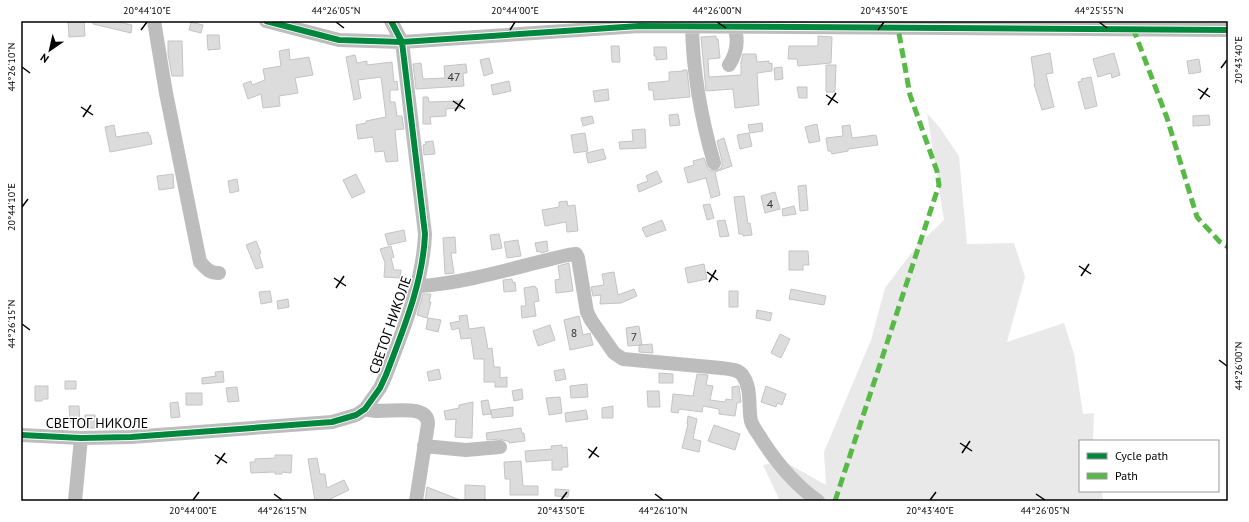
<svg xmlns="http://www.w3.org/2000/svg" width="1249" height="522" viewBox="0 0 1249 522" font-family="'PT Sans',sans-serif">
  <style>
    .green { fill: #e9e9e9 }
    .building { fill: #dcdcdc; stroke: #c4c4c4 }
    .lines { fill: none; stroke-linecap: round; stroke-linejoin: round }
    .minor { stroke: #bdbdbd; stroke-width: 14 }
    .quiet { stroke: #58b947; stroke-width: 5; stroke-dasharray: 10 5; stroke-linecap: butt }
    .cycleway-casing { stroke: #fff; stroke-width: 8 }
    .cycleway { stroke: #00873e; stroke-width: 6 }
    .ticks { fill: none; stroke: #000; stroke-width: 1.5 }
    .labels { text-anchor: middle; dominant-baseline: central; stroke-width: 3; stroke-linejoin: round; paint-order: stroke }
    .number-label { font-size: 12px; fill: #373737 }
    .street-label { font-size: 14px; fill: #000; stroke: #fff }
    .neatline { fill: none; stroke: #000; stroke-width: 1.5 }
    .ticks-label { font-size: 10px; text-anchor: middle; fill: #000 }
  </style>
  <rect width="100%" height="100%" fill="#fff"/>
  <path class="green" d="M927,113L940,128L959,156L967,244L1014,243L1025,277L1007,342L1064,323L1074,354L1083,414L1094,413L1093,441H1080V491H1102L1103,501H780L763,465L783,461L826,485L824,452L871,340L885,288L916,247L944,220Z"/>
  <path class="building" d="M68,21H84L85,36L69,37Z
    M93,21H114L132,25L131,33L93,24Z
    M191,22L203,25L201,33L189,30Z
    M207,35H219L220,49L208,50Z
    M716,36V39H718L720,58L708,59L709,77L741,75V62L743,54H756L757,62L769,61V64L772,63V71L757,73L759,105L735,108L733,89L706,91L701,37Z
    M818,36L832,37L831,63L798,66L797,59H788L789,46H818Z
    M168,41H182L183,76H172L168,54Z
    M611,46H619L620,62H612Z
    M654,47H666L667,59L656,60V56H654Z
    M289,49L290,60L309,57L313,75L295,78L298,93L279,96L280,106L263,108L261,94L248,99L243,84L251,81L252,85L265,80L263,69L281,66L279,51Z
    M1050,53L1053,73L1046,74L1054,107L1042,110L1034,84L1035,83L1031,57Z
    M1114,53L1120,75L1112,78L1111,73L1098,77L1093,59Z
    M355,55L357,63L367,61V65L392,62L394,82L397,81L398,90H390V102H395L397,116H402L404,129L395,130L398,161L386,162L384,151L375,152L373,137L358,139L356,125L366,123V121L386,117L381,77L358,80L361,98L354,100L346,57Z
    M489,58L493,73L484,76L480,60Z
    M1199,59L1201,72L1189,74L1187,61Z
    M421,63L423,79L445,78L444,66L466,64L467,73H463L464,86L416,89L413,64Z
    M826,65H836L835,92H826Z
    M782,67L783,79L775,80L774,68Z
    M683,70H687L690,97L654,100L653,90H649L648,83L669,81V72L683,71Z
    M1091,77L1097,106L1085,109L1078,82L1082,81L1081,79Z
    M509,81L511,91L493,95L491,85Z
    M797,87H807V98H799Z
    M608,89L609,100L595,102L593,91Z
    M423,97H428L429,102L460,101V108L446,109V116L430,117L431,124H423Z
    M678,114L680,125L670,126L669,115Z
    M1209,115L1210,125L1193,126V116Z
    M592,116L594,123L583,126L581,118Z
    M762,123L763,131L750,133L748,125Z
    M817,124L820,141L809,143L805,127Z
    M114,125L116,137L148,132L149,135H150L152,144L110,152L105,127Z
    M850,125L852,138L876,135L878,145L848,149V151L832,154L831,151H828L826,138L843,136L842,126Z
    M645,129L646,148L620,149L619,142L633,141L632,130Z
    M585,133L588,151L574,153L571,135Z
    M749,133L752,146L740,149L737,135Z
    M724,138L732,166L715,172L720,195L711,198L706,178L688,183L684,168L694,165L693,161L704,158L708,169L712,171L720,169L722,166V161L717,141Z
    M433,141L435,154L424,155L423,145L426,144L425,142Z
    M603,149L606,159L588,163L586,153Z
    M657,171L662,182L639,192L637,185L648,181L646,176Z
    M173,174L174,188L159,190L157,176Z
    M356,174L365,192L352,198L343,180Z
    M237,179L239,191L230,193L228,181Z
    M806,185L808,210L800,211L798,186Z
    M775,192L780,209L765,213L761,196Z
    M744,196L748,224L750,223L752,235L743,236V234H739L734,197Z
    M567,201L568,206L575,205L578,231L567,232L566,222L545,226L542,210L559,207V202Z
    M710,204L714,218L707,220L703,205Z
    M794,206L796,214L783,216L782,209Z
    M662,220L666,230L646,237L642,228Z
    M725,220L729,236L720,237L717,221Z
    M404,230L406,241L388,245L385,234Z
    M499,234L502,248L492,250L490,235Z
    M455,237L456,253H451L454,273L445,274L443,238Z
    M518,240L521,256L507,258L504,242Z
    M256,241L261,253L259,254L263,267L256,269L246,245Z
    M547,241L548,251L541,253L540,251L537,252L535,243Z
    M391,246L394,257L391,258L394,270H401L400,278L384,277L385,263L380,249Z
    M789,251H808L809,265H803V270H789Z
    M569,263L573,291L556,293L555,280L560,279L558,266Z
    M704,264L707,279L688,283L685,268Z
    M614,272L618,295L634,289L637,296L621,303L600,304L601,295L593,296L591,287L604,285L602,274Z
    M512,279L513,283L515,282L516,291L504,292L503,280Z
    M535,286L536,288H537L539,301L534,302L536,316L522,318L521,306H526L524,288Z
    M791,289L826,296L824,305L789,299Z
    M270,291L272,302L261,304L259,292Z
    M729,291H738V307H729Z
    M423,294H431L429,302H431L427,318L417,315Z
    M288,299L289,307L278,309L277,301Z
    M757,310L772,313L770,321L756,318Z
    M467,315L469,329L484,327L488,349L492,348L494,367H500V378L507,377V387H495V382H484V359H474L471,338L461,339L459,328L452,330L450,323L460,321L459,316Z
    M579,316L583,335L590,333L593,345L570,350L564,320Z
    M428,318L441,320L438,332L426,329Z
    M550,325L555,340L538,346L533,331Z
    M639,326L642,345L628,346L626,328Z
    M780,334L790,339L781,358L771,353Z
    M652,344L653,353L639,352V345Z
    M439,369L441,379L429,381L427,372Z
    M564,369L566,379L556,381L554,371Z
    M223,371L224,382L202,384V378L216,376L215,372Z
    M659,373L673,374V383H659Z
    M697,374L708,375L706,385L713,386L710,400L725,402L726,399L732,400V387L739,386L741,402L737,403L735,416L719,414V409L703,406L702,412L679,409L678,413L671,412L673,394L693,396Z
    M65,381H76V389H65Z
    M587,384L588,397L571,398L570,386Z
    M35,386H48V399H42V401H35Z
    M766,386L786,394L782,405L777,403L776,407L761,402Z
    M237,387L239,401L228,402L226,388Z
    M522,389L523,399L514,401L512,391Z
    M647,391H659L660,407H648Z
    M186,393H202V405H186Z
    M560,397L562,413L549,415L546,398Z
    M488,400L491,414L483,415L481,401Z
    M178,402L180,417L171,418L170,403Z
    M473,402L472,438L455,437L456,419L446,420L444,411L459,408V405Z
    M69,406H79L80,421L70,422Z
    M613,406V418H602V408Z
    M513,407V416L492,418L491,410Z
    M586,410L588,419L566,422L565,413Z
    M85,415H95L97,428H85Z
    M688,416L697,419L693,439L701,441L699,452L682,448L688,424H687Z
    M714,425L740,434L735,450L708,441Z
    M521,428L522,433H524L525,441L509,443V441H506L500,439L487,440L486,433Z
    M562,445V448L567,447L568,467H562V470H552V460L526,462L525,451L552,449L551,446Z
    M275,455H292L291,473L282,472V474H275V472L251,473L250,462H255V459L275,458Z
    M317,458L320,474H325L327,488L344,480L349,490L326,501H315L308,459Z
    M521,461L523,486H538V495H510V479H505L504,462Z
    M465,485L485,486V501H465Z
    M427,487L460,500V501H425Z
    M555,489L569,490L568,497L555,496Z"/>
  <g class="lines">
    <path class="minor" d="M154,21L166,93L200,262C206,268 210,274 219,273
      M266,21L339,40L402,42L639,26L1228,30
      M692,26C693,72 701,118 714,163
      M729,65C735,56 738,45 736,34C735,29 734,26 734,21
      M418,285L421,286C471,282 519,266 568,255L576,254L578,258L587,312L591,320L614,353L623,359L721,368C729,369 739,369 743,376C752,389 748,407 751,421C753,428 759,434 762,440C777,463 795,485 818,501
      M365,409C380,416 428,400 428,424L416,501
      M21,435L81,438L131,437L332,422L356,415L365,409L380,388L386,375C403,330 423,283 425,234L402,42L391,21
      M424,446L466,450L500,447
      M75,501L81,438"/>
    <path class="quiet" d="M1133,28L1167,118L1197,217L1220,242L1228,247
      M835,501L939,185L937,171L910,95L898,28"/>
    <defs>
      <path id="cycleway" d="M266,21L339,40L402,42L639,26L1228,30
        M21,435L81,438L131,437L332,422L356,415L365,409L380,388L386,375C403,330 423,283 425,234L402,42L391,21"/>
    </defs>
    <use href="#cycleway" class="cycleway-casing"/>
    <use href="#cycleway" class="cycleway"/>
  </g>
  <path class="ticks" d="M336,22L344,28M717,22L726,28M1099,22L1107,28M141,30L147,22M510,30L515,22M878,30L884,22M22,67L30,73M1221,68L1227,60M1198,89L1210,97M826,95L838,103M1200,99L1208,88M453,101L465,109M828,105L836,93M81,107L93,115M455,111L463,99M83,117L91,105M22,207L28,199M1079,266L1091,274M707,272L718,280M1081,276L1089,264M334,278L346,286M709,282L716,270M336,288L344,276M22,324L30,330M1219,360L1227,366M960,443L972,451M588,449L599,457M962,453L970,441M215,455L227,463M589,458L597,447M217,464L225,453M274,494L282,500M655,494L663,500M1036,494L1045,500M193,500L199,492M561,500L567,492M930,500L936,492"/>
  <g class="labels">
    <g class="number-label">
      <text x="454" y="76">47</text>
      <text x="770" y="203">4</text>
      <text x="574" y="332">8</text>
      <text x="634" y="336">7</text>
    </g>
    <g class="street-label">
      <text transform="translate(390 325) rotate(-71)">СВЕТОГ НИКОЛЕ</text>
      <text x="97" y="423">СВЕТОГ НИКОЛЕ</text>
    </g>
  </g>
  <rect width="1249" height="522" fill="none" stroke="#ffffff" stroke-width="44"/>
  <rect x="1079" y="440" width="140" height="52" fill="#ffffff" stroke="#999999"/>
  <rect x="1087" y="453" width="20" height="6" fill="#00873e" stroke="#999999"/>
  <text x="1115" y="460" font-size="12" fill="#000000">Cycle path</text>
  <rect x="1087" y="473" width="20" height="6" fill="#58b947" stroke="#999999"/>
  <text x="1115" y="480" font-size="12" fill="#000000">Path</text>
  <g transform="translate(50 50) rotate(214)" stroke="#ffffff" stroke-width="3" paint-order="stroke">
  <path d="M0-3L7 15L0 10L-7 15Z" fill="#000000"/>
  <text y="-6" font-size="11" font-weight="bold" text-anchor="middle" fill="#000000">N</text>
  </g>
  <rect x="22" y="22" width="1205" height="478" class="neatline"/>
  <g class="ticks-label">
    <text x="147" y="14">20°44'10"E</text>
    <text x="336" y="14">44°26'05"N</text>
    <text x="515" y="14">20°44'00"E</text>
    <text x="717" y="14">44°26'00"N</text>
    <text x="884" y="14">20°43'50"E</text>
    <text x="1099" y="14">44°25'55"N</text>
    <text transform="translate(1238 60) rotate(-90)" y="4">20°43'40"E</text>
    <text transform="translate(11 67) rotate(-90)" y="4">44°26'10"N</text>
    <text transform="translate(11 207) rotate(-90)" y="4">20°44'10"E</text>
    <text transform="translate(11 324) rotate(-90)" y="4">44°26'15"N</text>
    <text transform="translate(1238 366) rotate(-90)" y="4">44°26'00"N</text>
    <text x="193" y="514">20°44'00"E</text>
    <text x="282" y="514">44°26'15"N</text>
    <text x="561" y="514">20°43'50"E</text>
    <text x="663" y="514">44°26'10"N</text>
    <text x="930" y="514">20°43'40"E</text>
    <text x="1045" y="514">44°26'05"N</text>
  </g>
</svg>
